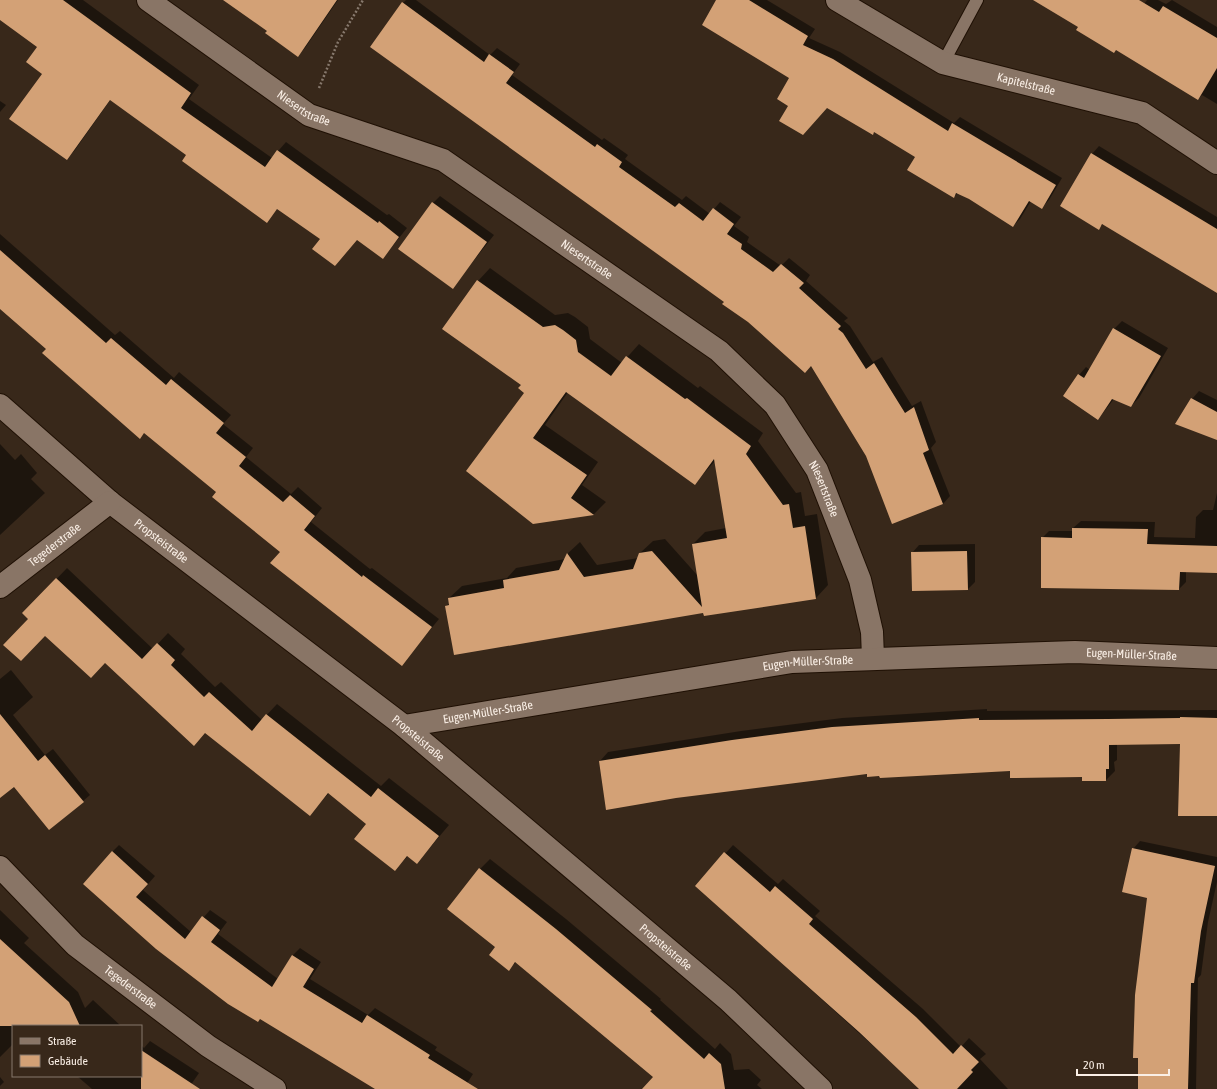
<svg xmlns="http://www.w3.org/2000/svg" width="1217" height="1089" viewBox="0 0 1217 1089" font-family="'Asap Condensed',sans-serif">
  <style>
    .shadow { fill: #0007 }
    .building { fill: #d3a176 }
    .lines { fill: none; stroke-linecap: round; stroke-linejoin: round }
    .service-casing { stroke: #1f1004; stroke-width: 14 }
    .minor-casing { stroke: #1f1004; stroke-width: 24 }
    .path { stroke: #87796d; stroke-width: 2.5; stroke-dasharray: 2 2; stroke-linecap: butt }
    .service { stroke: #897566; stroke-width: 12 }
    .minor { stroke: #897566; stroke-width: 22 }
    .labels { text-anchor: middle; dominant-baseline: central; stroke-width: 4; stroke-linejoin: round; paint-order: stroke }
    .street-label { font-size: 12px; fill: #faefe6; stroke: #38281a }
  </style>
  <rect width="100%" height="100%" fill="#38281a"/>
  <path class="shadow" d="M0,0H83L199,85L189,99L272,158L286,142L387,215L389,214L407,228L383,258L358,239H321L278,208L266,221L188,155L111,99L75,150L67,159L43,74L39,47L0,18Z
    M224,0H338L305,48L298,55L268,31Z
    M406,0H416L490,55L497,48L520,64L512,75L602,140L604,138L628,155L625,159L682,200L686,196L710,214L720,202L741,217L734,226L749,237L747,242L781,266L789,258L810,275L806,281L848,318L844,321L850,326L873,362L882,357L912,406L921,401L936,442L931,448L950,496L943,504L867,456L812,365L725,302L403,3Z
    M718,0H767L815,29L809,38L840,52L954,123L960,117L1062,178L1049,200L1042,207L1031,201L1020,219L1013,226L969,199L958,193L953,197L916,157L875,131L872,134L827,107L790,106L791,78Z
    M1036,0H1121L1139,11L1147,0H1158L1166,4L1172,0L1217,27V104L1202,95L1198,99Z
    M0,101L6,105L0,112Z
    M1099,146L1217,217V292L1104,223L1099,228L1092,154Z
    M440,196L494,235L453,287L433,203Z
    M0,234L115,335L120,331L174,378L179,372L231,415L223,424L253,448L246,457L291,494L298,487L322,508L311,522L370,569L372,568L439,619L402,664L218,492L145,432L0,307Z
    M490,268L555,315L568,313L575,317L588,327L590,339L622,363L639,344L698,388L700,386L763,433L758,441L796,493L801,492L805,516L817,514L828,585L816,598L704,615V611L446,606L450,603L449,598L462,586L507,578L516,568L565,559L567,554L580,542L597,565L638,558L640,553L653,541L665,539L698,576L693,544L705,532L726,528L716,460L695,483L568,392L545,425L598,462L582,485L606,502L594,514L533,523L526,393L478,281Z
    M1122,321L1168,348L1139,398L1131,406L1114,399L1098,419L1079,375L1086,367L1090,370L1114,329Z
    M1199,391L1217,400V439L1192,399Z
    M0,444L15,460L21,454L37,473L31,479L45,493L0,535Z
    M1217,493V572L1186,571V582L1179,589L1042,538L1049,531H1073V528L1081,521L1155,522L1154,537L1195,538L1196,517L1203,510H1213Z
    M975,544V582L968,589L912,553L919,545Z
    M67,568L153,649L168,633L185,649L181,654L215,687L221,682L262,720L277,704L381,786L389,778L449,825L417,863L408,856L394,870L367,823L329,793L310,814L206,732L105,662L30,619L24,613Z
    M11,670L33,697L13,715L45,755L53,749L90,795L83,801L14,785L0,797V679Z
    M987,709V711L1217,710V815L1181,743L1117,744V760L1114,762L1115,771L1106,780H1083L1084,776L1011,770L880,775L600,761L608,752L741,731L842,718Z
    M1140,841L1217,857V882L1208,922L1201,975L1198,978L1196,1089H1139L1148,897L1133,849Z
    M119,845L155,876L143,890L191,932L210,910L227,922L218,934L278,979L293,955L300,948L321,962L310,979L368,1015L375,1008L437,1047L435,1050L473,1074L466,1085L472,1089H376L338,1064L336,1065L261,1018L156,949L112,852Z
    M733,845L778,884L783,879L820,911L815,916L923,1009L961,1047L969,1038L986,1054L980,1059L1008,1089H921L696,886Z
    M490,859L566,919L661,999L660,1000L715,1049L720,1043L731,1054L734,1070L749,1069L761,1080L757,1085L762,1089H654V1076L516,962L509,969L496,947L480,869Z
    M0,910L29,938L24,943L78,992L85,1008L93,1000L121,1026H13V1044L0,1057Z
    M150,1041L199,1073L188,1089H92L77,1076H141V1045L144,1048Z
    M0,1077L4,1082L0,1086Z"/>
  <path class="building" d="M0,0H63L191,93L181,108L265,167L277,150L378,223L379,221L399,237L383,259L357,240L335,266L312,249L320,239L277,209L267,223L182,161L186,155L110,100L67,160L9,119L42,74L26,62L37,47L0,20Z
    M223,0H337L298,57L265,33L267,31Z
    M716,0H749L808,36L803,45L833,59L948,131L952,123L1056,185L1042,209L1029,201L1013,227L969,199L956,193L954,198L907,170L915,157L874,132L873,135L827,108L803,135L779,121L788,106L777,99L789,78L702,25Z
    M1033,0H1139L1159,12L1163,6L1217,38V68L1198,100L1116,50L1114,53L1076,30L1078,27Z
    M402,2L484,62L489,54L514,72L506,83L595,147L597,144L622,162L619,167L675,207L679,203L703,221L713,208L734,224L727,234L742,244L741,249L773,272L781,264L804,283L799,288L841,326L838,329L843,333L866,369L874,363L905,413L914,407L929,450L923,453L943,504L892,524L866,456L811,366L805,373L748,322L722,304L724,302L370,47Z
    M1091,153L1217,229V293L1102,224L1099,230L1060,206Z
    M432,202L487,242L453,289L398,249Z
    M0,250L106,343L111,338L166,385L171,379L224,423L216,433L246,457L239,466L283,502L290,495L315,516L304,530L362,577L363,575L432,627L402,666L270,563L280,552L212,497L216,492L144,433L140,439L42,353L46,349L0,309Z
    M477,280L543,327L555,325L563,330L576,340L578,352L611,376L626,356L685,399L687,398L751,446L746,454L783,505L789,504L793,528L805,526L816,599L704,616L703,613L454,655L445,606L449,605L448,598L504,588L503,580L559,570L567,553L584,577L633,569L639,553L652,551L702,607L692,544L727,538L714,459L695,485L566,392L533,438L587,475L571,498L594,515L533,524L466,471L524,393L518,388L521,385L442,329Z
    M1113,328L1161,356L1131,407L1112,399L1098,420L1063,396L1078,374L1084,378Z
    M1191,398L1217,412V440L1175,424Z
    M1072,528L1148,529L1147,544L1217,546V573L1180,572L1179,590L1041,588V537L1072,538Z
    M967,551L968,590L912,591L911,552Z
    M56,578L142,659L157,643L175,660L171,665L204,697L209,692L252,731L266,714L371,797L378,788L439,836L417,864L407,856L395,871L354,839L366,824L328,793L310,816L205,733L194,746L105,663L91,678L45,636L21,661L3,645L28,619L22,613Z
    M0,714L38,761L45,755L84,802L49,830L14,787L0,798Z
    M1180,717L1217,718V816H1178L1180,744L1109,745V769H1106V781H1082V777L1010,778V771L880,778L879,776L867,777V774L676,798L606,810L599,761L732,740L832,727L979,718V720L1108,719L1180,718Z
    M1132,848L1215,866L1201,931L1194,983H1191L1188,1089H1138V1058H1133L1135,995L1147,898L1122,892Z
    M112,851L148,884L136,897L185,939L202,916L220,930L211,942L272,987L292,955L314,969L303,987L362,1023L367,1015L430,1055L428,1058L478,1089H375L260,1019L258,1022L228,1004L156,949L83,884Z
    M724,852L770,892L775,886L813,919L809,924L916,1017L953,1054L961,1045L979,1062L971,1070L973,1072L957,1089H919L859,1032L695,886Z
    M479,868L556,929L652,1010L650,1011L704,1059L709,1053L721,1064L725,1089H642L653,1077L515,962L509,971L489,955L495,947L447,909Z
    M0,939L69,1002L80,1026H0Z
    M141,1050L200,1089H141Z"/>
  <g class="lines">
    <defs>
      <path id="service" d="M943,63L977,0"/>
      <g id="minor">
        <path id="s1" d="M148,0L309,115L443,160L719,351L775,405L817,470L860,580L872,632L873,658"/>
        <path id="s2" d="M837,0L943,63L1142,113L1217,163"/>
        <path id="s3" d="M0,405L110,502L404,726L728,1000L821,1089"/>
        <path id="s4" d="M0,587L110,502"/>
        <path id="s5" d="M404,726L792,662L1075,652L1217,658"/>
        <path id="s6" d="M0,867L75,945L208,1046L275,1089"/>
      </g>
    </defs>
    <use href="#service" class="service-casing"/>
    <use href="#minor" class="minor-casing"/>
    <path class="path" d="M319,88L338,42L363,0"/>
    <use href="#service" class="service"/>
    <use href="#minor" class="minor"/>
  </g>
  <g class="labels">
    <g class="street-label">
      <text stroke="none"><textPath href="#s2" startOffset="209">Kapitelstraße</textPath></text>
      <text stroke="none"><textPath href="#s1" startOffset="190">Niesertstraße</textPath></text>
      <text stroke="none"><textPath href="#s1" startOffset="514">Niesertstraße</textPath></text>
      <text stroke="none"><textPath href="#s1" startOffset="850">Niesertstraße</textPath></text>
      <text stroke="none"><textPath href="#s3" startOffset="211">Propsteistraße</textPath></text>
      <text stroke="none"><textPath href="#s4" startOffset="69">Tegederstraße</textPath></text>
      <text stroke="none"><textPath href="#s5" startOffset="733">Eugen-Müller-Straße</textPath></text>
      <text stroke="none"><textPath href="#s5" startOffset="409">Eugen-Müller-Straße</textPath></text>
      <text stroke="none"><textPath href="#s5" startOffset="85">Eugen-Müller-Straße</textPath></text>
      <text stroke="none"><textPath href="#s3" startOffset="535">Propsteistraße</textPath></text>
      <text stroke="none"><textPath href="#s3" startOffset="859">Propsteistraße</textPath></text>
      <text stroke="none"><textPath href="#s6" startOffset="178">Tegederstraße</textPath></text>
    </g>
  </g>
  <rect x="12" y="1025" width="130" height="52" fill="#38281a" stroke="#86786c"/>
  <rect x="20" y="1038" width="20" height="6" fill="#897566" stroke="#86786c"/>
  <text x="48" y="1045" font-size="12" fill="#faefe6">Straße</text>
  <rect x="20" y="1055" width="20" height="12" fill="#d3a176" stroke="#86786c"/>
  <text x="48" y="1065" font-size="12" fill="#faefe6">Gebäude</text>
  <path d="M1077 1069v6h92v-6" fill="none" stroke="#faefe6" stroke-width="2"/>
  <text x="1083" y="1069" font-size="12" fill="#faefe6" stroke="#38281a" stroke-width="3" paint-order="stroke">20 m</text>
</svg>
